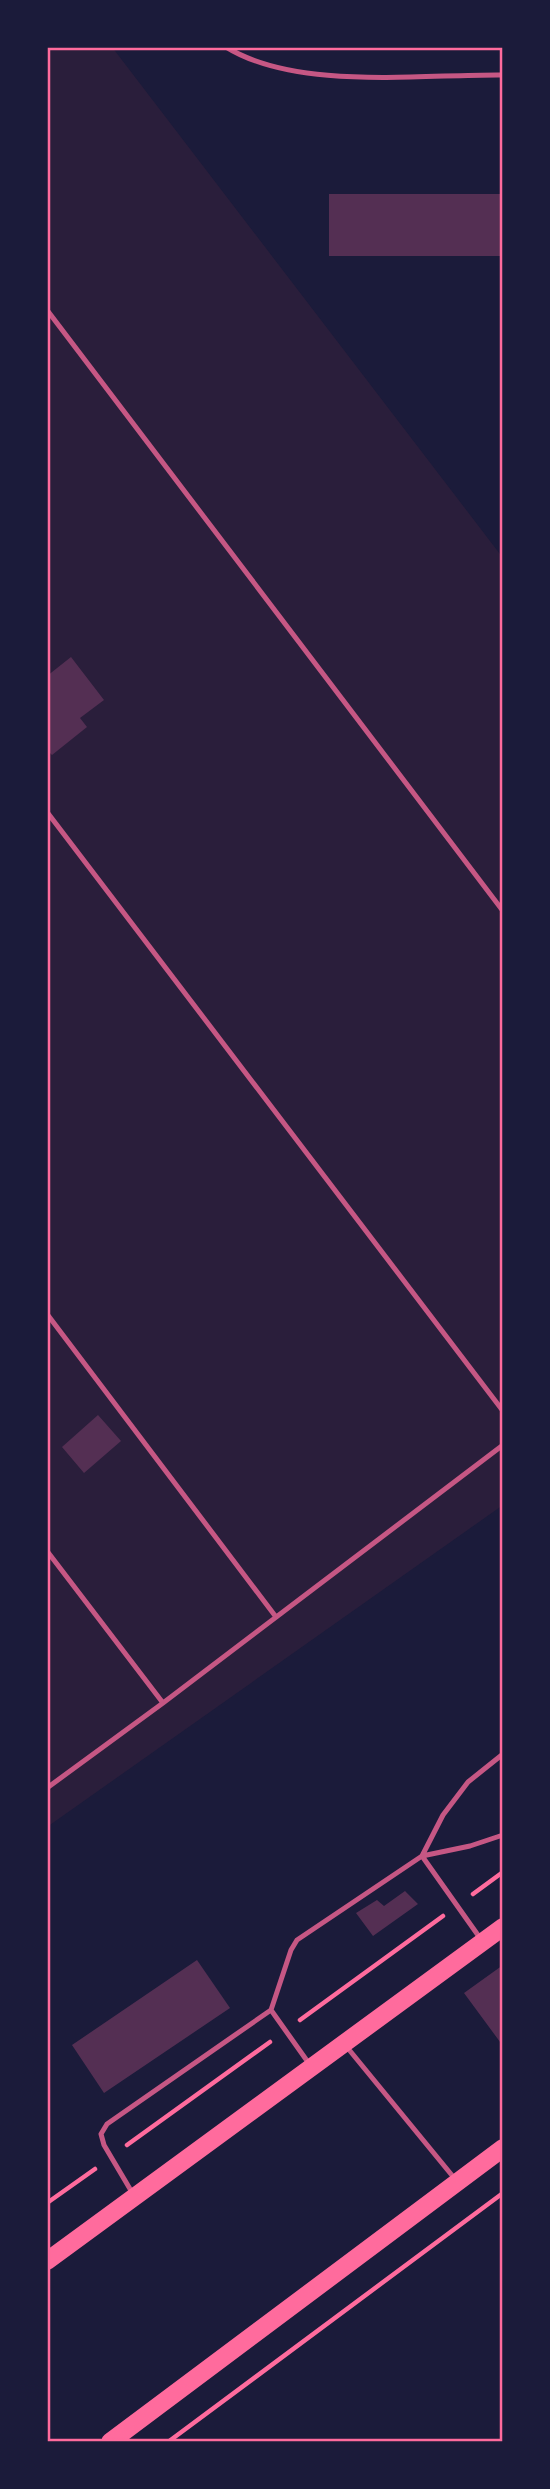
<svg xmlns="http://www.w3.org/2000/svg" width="550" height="2489" viewBox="0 0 550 2489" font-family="Commissioner,sans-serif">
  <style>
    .green { fill: #2a1e3b }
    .building { fill: #542f53 }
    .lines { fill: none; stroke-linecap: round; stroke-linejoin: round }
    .path { stroke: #ff6b9d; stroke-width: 4.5 }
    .service { stroke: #c65784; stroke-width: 5 }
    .primary { stroke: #ff6b9d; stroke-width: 18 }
    .neatline { fill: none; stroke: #ff6b9d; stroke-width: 2.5 }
  </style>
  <rect width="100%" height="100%" fill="#1b1b3a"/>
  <path class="green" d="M47,47H112L503,558V1505L47,1827Z"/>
  <path class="building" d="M329,194H503V256H329Z
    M71,657L104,700L80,718L87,727L52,755L47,750V676Z
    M98,1415L121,1441L84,1473L62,1447Z
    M405,1891L418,1904L373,1936L356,1913L377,1900L384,1906Z
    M197,1960L230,2008L104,2093L72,2045Z
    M503,1965V2046L464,1993Z"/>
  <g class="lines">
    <path class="path" d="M473,1894L503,1872
      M300,2020L443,1916
      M127,2145L270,2042
      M47,2203L95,2169
      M168,2442L503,2193"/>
    <path class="service" d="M226,47C297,91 421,74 503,75
      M47,310L503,911
      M47,812L503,1411
      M47,1314L276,1617
      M47,1551L163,1703
      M47,1788L163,1703L503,1445
      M422,1856L443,1815L468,1782L503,1754
      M422,1856L470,1846L503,1835
      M271,2010L291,1950L297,1940L422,1856L480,1938
      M346,2046L455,2179
      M133,2194L104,2145L101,2134L107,2124L271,2010L310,2065"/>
    <path class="primary" d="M47,2261L503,1927
      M110,2442L503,2148"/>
  </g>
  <rect width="550" height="2489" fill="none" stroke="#1b1b3a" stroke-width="98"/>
  <rect x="49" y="49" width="452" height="2391" class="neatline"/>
</svg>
